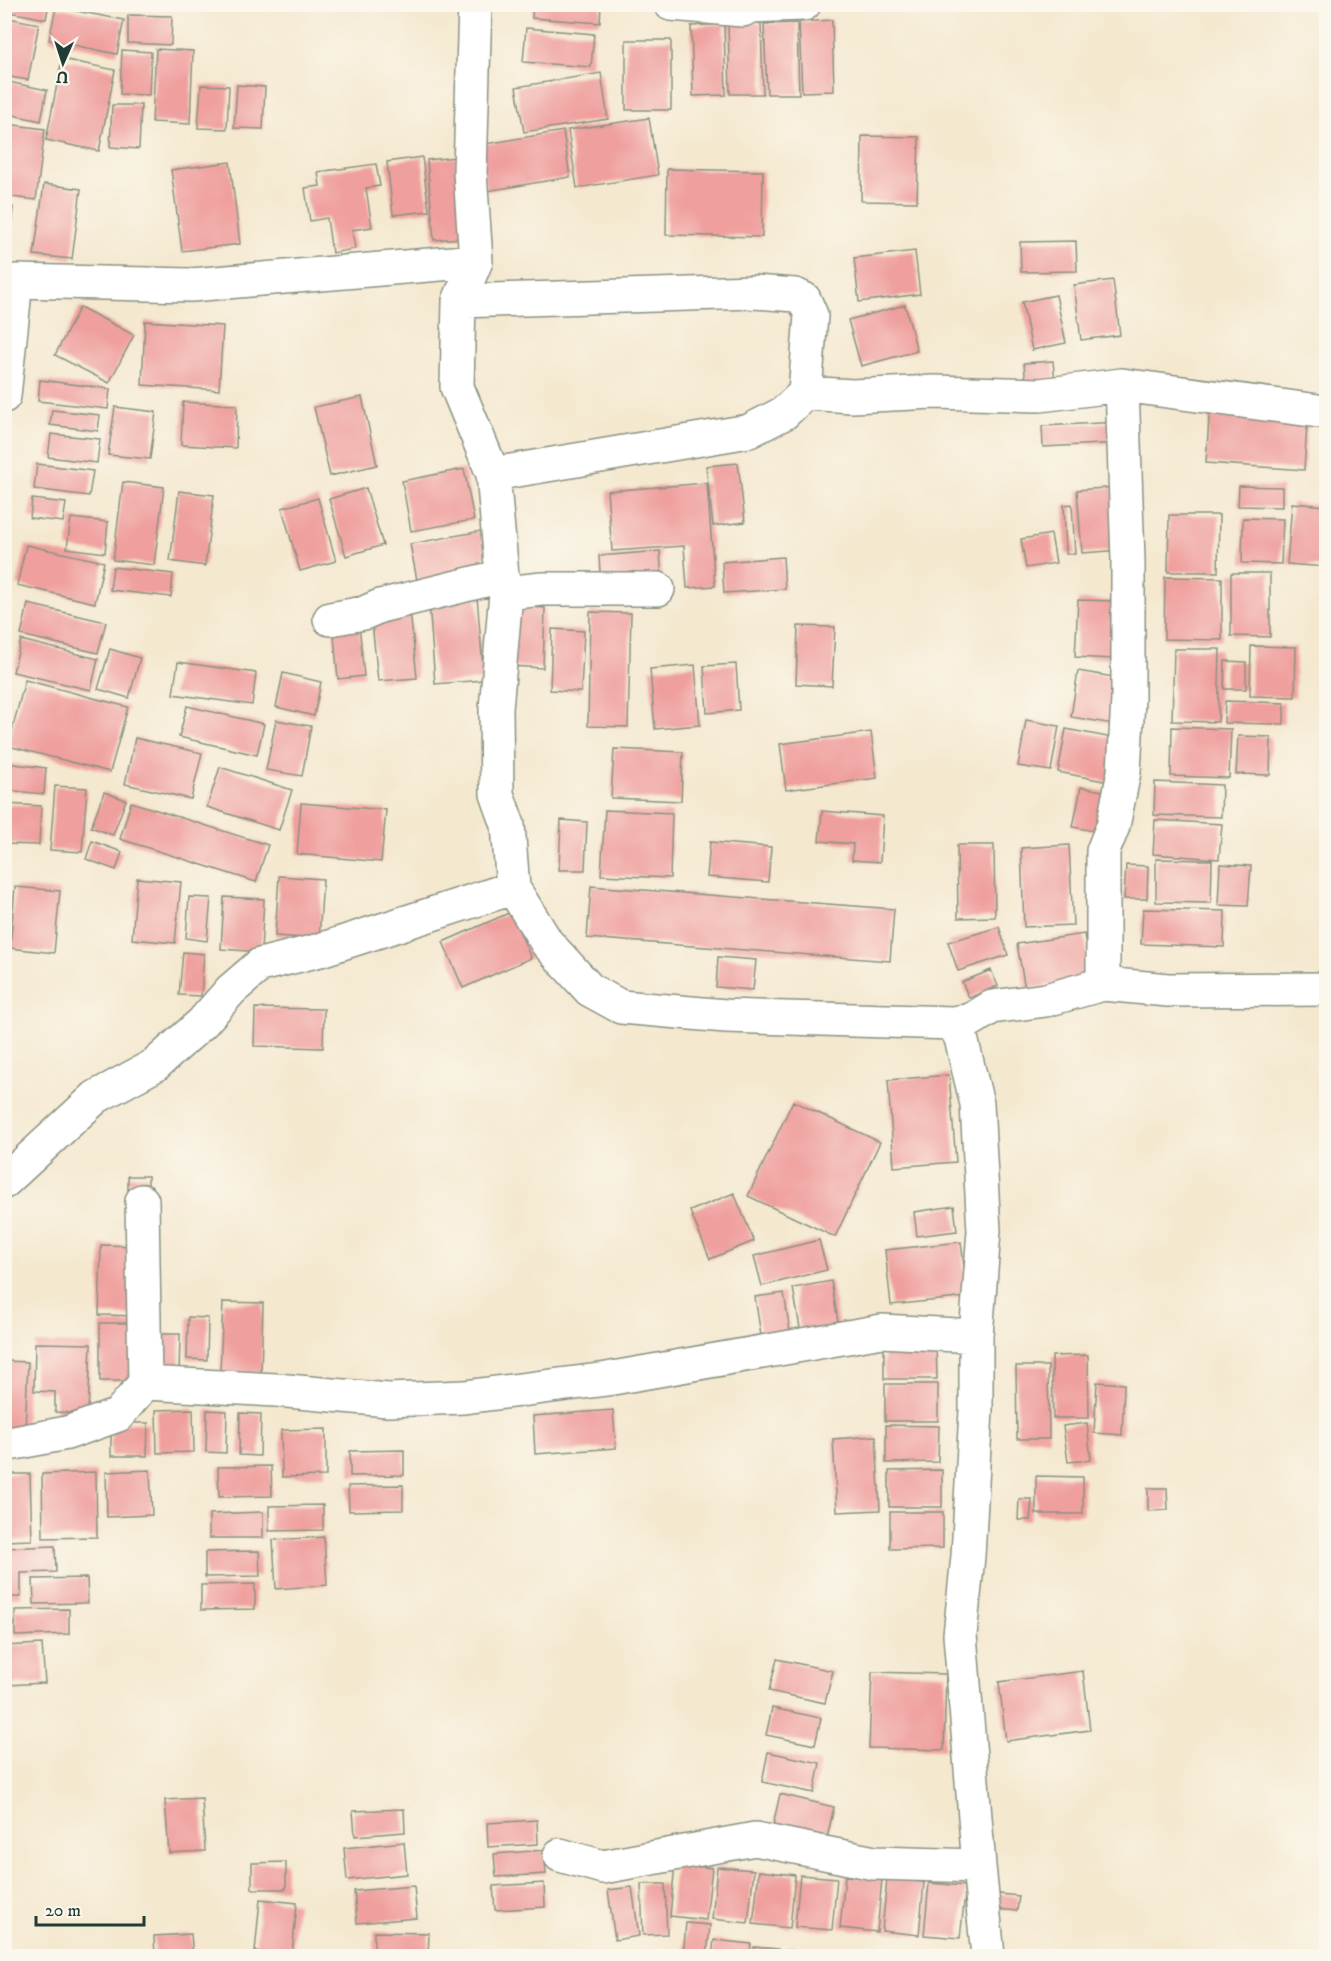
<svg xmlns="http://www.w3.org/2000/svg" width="1331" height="1961" viewBox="0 0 1331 1961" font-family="'IM FELL DW Pica',serif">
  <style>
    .building { fill: #ef9f9d }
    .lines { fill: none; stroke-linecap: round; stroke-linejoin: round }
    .minor-casing { stroke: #8a9282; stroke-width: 36 }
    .minor { stroke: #fff; stroke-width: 33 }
  </style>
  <rect width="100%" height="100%" fill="#fbf7ec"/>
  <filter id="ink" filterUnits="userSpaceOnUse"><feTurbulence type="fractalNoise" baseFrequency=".0167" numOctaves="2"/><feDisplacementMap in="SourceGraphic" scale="12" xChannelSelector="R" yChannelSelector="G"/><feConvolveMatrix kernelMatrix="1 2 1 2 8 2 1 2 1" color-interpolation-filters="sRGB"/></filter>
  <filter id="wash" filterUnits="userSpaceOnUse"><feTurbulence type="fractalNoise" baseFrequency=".008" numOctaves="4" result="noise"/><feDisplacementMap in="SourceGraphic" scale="24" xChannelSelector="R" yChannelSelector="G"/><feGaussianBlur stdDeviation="1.35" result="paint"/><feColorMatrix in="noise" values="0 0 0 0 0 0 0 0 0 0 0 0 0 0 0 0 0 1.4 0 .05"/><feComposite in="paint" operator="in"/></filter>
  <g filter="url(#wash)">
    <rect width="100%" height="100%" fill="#f4e8cf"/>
    <g id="blocks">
      <path class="building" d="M5,4H49L46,19L4,11Z
        M533,4H601L600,23L532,18Z
        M56,7L124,20L117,54L49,40Z
        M128,15L172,16L171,45L128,43Z
        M4,17L39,24L28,80L4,76Z
        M832,20L834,91L802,92L799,22Z
        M761,23L763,94H730L728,24Z
        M797,23L799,94H767L764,24Z
        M724,24L726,95L693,96L691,26Z
        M526,28L594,34L591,67L523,62Z
        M626,40H671V110H626Z
        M156,49L193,51L190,124L152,122Z
        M122,50L151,52L149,95L120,94Z
        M62,59L115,70L99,151L46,140Z
        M601,73L608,119L524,132L516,87Z
        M4,81L47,90L41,121L4,113Z
        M201,85L229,86L227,129L198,128Z
        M237,85L265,87L263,129L234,128Z
        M112,105H141L139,149L110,147Z
        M649,118L658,175L577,188L568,130Z
        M7,124L45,129L36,200L4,196V144Z
        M563,131L570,177L487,191L479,145Z
        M862,136L919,137L917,202L861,201Z
        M422,157L429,211L393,215L387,162Z
        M456,157L463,238L434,240L427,160Z
        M230,162L240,244L182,251L171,170Z
        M376,164L380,186L366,188L372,227L352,230L355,249L332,253L327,218L310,221L305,188L320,186L318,172Z
        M667,169L763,171L762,237L666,235Z
        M44,184L81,189L72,259L34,255Z
        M4,206L13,207L7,257H4Z
        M1076,241L1077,271L1021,272L1020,242Z
        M915,251L920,294L859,302L854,258Z
        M1113,280L1120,335L1081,340L1074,285Z
        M1056,295L1066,343L1032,350L1022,302Z
        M905,305L917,351L861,366L848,320Z
        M80,307L134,335L109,383L55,355Z
        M145,321L223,326L219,390L142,385Z
        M1053,361L1055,382L1026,385L1024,363Z
        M40,380L110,389L108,409L38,401Z
        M362,397L377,465L330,476L314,407Z
        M183,402L237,405L236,448L181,445Z
        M1210,403L1308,411L1304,470L1206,463Z
        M115,407L156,412L150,459L108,455Z
        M52,410L100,415L98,431L50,425Z
        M1120,422L1121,443L1043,447L1042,426Z
        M51,434L100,439L97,463L48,457Z
        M738,463L745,522L713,526L706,466Z
        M37,464L93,471L89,496L34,489Z
        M464,469L474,520L411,531L402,481Z
        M123,482L164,487L154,565L113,560Z
        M707,483L715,586L687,588L684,546L612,551L607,491Z
        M1239,486L1282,487V507L1238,506Z
        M1118,487L1123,550L1082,553L1077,490Z
        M366,488L383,545L346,556L329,499Z
        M179,491L214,495L205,566L170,561Z
        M318,498L336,561L300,571L282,508Z
        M32,499L66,503L63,522L30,518Z
        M1292,503L1326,506V567L1287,564Z
        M1072,504L1075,554H1066L1064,505Z
        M1169,515H1219L1218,572H1168Z
        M71,518L108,522L105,553L67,548Z
        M1243,518L1283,519L1281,564L1242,563Z
        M481,531L488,571L418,585L410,544Z
        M1051,534L1056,563L1026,568L1021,539Z
        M26,545L104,562L95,603L17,585Z
        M660,551L662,582L601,588L599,556Z
        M783,557L785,589L724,593L722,562Z
        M113,567L173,574L171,597L110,590Z
        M1231,573H1270V637L1231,636Z
        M1165,577L1222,578V640L1164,639Z
        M477,597L484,680L435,684L429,601Z
        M1078,600L1116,601L1114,659L1075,657Z
        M28,604L106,622L98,653L21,635Z
        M514,606L545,608L543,668L511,666Z
        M410,610L417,678L378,681L371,613Z
        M590,612L631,613L628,727L588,726Z
        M359,623L364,676L338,679L333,626Z
        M798,626L835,627L832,686L796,684Z
        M552,629L584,631L581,692L550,690Z
        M21,640L98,659L91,690L13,672Z
        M1251,646L1296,647L1295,697L1250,696Z
        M110,649L140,658L129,698L98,689Z
        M1174,649H1220L1218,722L1172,721Z
        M1225,661L1246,662V689H1224Z
        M178,662L256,673L252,705L173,694Z
        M736,664L739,710L707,713L704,666Z
        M695,665L700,725L655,729L650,669Z
        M1078,671L1120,678L1113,724L1071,717Z
        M283,673L321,682L314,716L276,707Z
        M25,680L128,707L110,772L8,746Z
        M1225,701L1284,703V724L1224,723Z
        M187,706L264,724L257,755L179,737Z
        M276,720L311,726L302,776L266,770Z
        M1026,720L1059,726L1051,771L1018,766Z
        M1172,727L1231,729L1229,778L1171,776Z
        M1066,729L1118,739L1109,782L1058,772Z
        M871,732L877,778L786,790L780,744Z
        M1238,736L1271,737L1270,775L1236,774Z
        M135,738L202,753L191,799L125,784Z
        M614,749L683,752L681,801L611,798Z
        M6,763L46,768L44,794L4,790Z
        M220,767L292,790L279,830L207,807Z
        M1155,782L1222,785L1221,817L1154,815Z
        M55,786L87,788L82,852L50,850Z
        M1081,787L1108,792L1099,832L1073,827Z
        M104,792L126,800L113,835L91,827Z
        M131,802L268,845L256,882L120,839Z
        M301,803L386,810L381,862L297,854Z
        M5,804L41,806L39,845L5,844Z
        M605,810L672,813L670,878L601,875Z
        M822,811L883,816L880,862L852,860L853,844L819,841Z
        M561,820L587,822L585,870H559Z
        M1155,820L1222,824L1219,859L1153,854Z
        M92,841L122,852L116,870L86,859Z
        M710,842L771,847L768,882L707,877Z
        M957,845H994L995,917L958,918Z
        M1069,845L1073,925L1024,927L1021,848Z
        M1156,859L1212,860L1211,903L1156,902Z
        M1220,864L1251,866L1248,906L1218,905Z
        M1126,865L1148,866L1147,899H1124Z
        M279,876L323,879L319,939L275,936Z
        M137,878L181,882L175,943L132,939Z
        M591,886L894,909L890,961L587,938Z
        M15,887L60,891L54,953L10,948Z
        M189,897L211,898L207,941L186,938Z
        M224,897L264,899L261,952L221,949Z
        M1143,909L1225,911L1224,947L1141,944Z
        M511,912L531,958L463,988L443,942Z
        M999,927L1008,955L958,971L948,942Z
        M1084,934L1091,978L1025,989L1017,944Z
        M183,952L204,954L201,996L179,995Z
        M718,957L756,960L753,990L716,987Z
        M991,970L998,986L969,998L962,982Z
        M255,1008L324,1009L323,1048L254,1046Z
        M949,1075L956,1162L894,1167L888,1080Z
        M793,1101L880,1142L835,1237L748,1196Z
        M128,1176H148V1200L128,1199Z
        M734,1193L754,1241L710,1259L690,1211Z
        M954,1206L957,1231L917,1236L914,1212Z
        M819,1240L827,1270L762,1286L754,1256Z
        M961,1242L968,1297L891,1305L885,1250Z
        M101,1245L142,1246L140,1316L99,1315Z
        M831,1281L839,1327L801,1334L793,1288Z
        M784,1293L791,1338L762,1342L755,1297Z
        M223,1302L263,1303L261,1373L220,1372Z
        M188,1317L208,1318L207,1360L187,1359Z
        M100,1323H139V1381H100Z
        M160,1334H180L179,1377L158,1376Z
        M884,1342H936L937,1379H884Z
        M35,1343L91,1344L88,1414L55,1412V1392L34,1391Z
        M1088,1355L1089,1418H1053L1052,1356Z
        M4,1361L28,1362L25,1432L4,1431Z
        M1016,1366H1048L1049,1439H1017Z
        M1097,1382L1124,1384L1122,1435L1094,1433Z
        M885,1384H938V1421H885Z
        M193,1409L194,1452L157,1453L156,1410Z
        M207,1410L227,1411L226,1453L206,1452Z
        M613,1410L616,1448L535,1454L533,1416Z
        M240,1413L261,1414L260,1456L239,1455Z
        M111,1423H148L147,1456H111Z
        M1087,1423L1091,1460L1068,1462L1063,1426Z
        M886,1425L939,1426L938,1462L886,1463Z
        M326,1429V1476L282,1477L281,1430Z
        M876,1436L880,1510L837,1512L833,1439Z
        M404,1450V1475L350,1476V1451Z
        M271,1466L272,1496L219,1497L218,1467Z
        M150,1470L152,1515L107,1517L106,1472Z
        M942,1470V1507H889V1471Z
        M96,1472L97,1537L43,1538L42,1474Z
        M4,1474H30L32,1540L5,1541Z
        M1036,1476L1083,1477V1514H1036Z
        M403,1485V1510L349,1511L348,1486Z
        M1148,1488H1167L1168,1510L1148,1511Z
        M1019,1499H1032L1030,1520H1018Z
        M323,1505V1530L269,1531V1506Z
        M263,1512V1538H209V1514Z
        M890,1512H943V1548L890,1549Z
        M324,1537L327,1585L276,1589L273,1540Z
        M55,1546L56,1572L21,1573V1597H4V1548Z
        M259,1551L260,1576L205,1577V1552Z
        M87,1578L88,1603L34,1604L33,1579Z
        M255,1584V1609L201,1610V1585Z
        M69,1609V1634L15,1636V1610Z
        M42,1644L45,1683L6,1685L4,1646Z
        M777,1659L833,1671L825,1703L769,1691Z
        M1083,1671L1090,1730L1006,1741L999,1682Z
        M872,1672L946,1674L944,1750L869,1748Z
        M772,1708L821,1718L815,1745L766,1735Z
        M768,1752L820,1763L814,1793L762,1782Z
        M780,1794L834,1807L827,1838L773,1825Z
        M202,1798L205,1851L169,1853L165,1800Z
        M404,1809L405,1832L355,1836L353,1811Z
        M537,1820L538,1844L488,1847L487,1823Z
        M404,1842L407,1874L347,1880L344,1848Z
        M544,1850L546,1874L496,1877L494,1854Z
        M286,1862V1889H252V1863Z
        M675,1864L712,1868L706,1920L670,1916Z
        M717,1867L754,1870L748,1923L712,1919Z
        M759,1871L795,1875L790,1928L753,1924Z
        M800,1875L837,1878L832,1930L795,1927Z
        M845,1876L882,1879L877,1932L840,1928Z
        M887,1879L924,1882L919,1935L882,1931Z
        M544,1883L545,1907L495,1910L493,1886Z
        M929,1883L966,1886L960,1938L924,1935Z
        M641,1884H665L667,1934L643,1935Z
        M414,1886L417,1918L357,1923L354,1891Z
        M632,1887L639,1936L615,1940L608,1890Z
        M999,1894L1019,1896L1017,1911L997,1909Z
        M260,1899L297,1903L292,1955L255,1952Z
        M686,1923L710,1925L707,1956H683Z
        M374,1932L429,1933L428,1956H374Z
        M191,1934L193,1956H155L154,1936Z
        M714,1940L751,1944L750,1956H712Z
        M754,1947L778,1949V1956H753Z
        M787,1950L812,1952L811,1956H787Z"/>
    </g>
  </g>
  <g filter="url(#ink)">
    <use href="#blocks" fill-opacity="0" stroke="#8a9282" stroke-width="1.5"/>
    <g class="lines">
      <defs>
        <path id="minor" d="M671,4L743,10L751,6L804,4
          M459,301L754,292L795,295L804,299L811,315L805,393L784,413L749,431L493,474
          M805,393L852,396L934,392L1040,395L1122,385L1326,412
          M4,396L16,281L191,285L476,261
          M506,593L542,589H658
          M330,619L364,613L380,606L502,576
          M513,888L547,943L590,990L621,1007L726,1016L953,1023L971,1020L992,1007L1046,1000L1103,984V851L1113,826L1124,772L1128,699V560L1122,385
          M1103,984L1168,990L1326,989
          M953,1023L961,1038L977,1104L984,1231L976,1336V1410L968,1556L960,1635L979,1866L988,1956
          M4,1182L96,1097L155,1065L202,1023L231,990L260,965L320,950L513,888L508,825L497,794L496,709L506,593L502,576L493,474L457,387L459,301L476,261L470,172L475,4
          M145,1383L276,1390L388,1400L464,1397L607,1379L882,1331L976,1336
          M4,1445L67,1433L118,1415L145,1383L142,1201
          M560,1855L603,1867L755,1839L874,1863L979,1866"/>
      </defs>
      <use href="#minor" class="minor-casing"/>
      <use href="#minor" class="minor"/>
    </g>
  </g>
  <rect width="1331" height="1961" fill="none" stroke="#fbf7ec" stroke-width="24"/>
  <g transform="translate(63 63) rotate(183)" stroke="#fbf7ec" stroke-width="4.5" paint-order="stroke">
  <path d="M0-4.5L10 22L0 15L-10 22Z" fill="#1f3d34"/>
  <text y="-9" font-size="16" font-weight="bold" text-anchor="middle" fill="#1f3d34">U</text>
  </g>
  <path d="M36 1916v9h108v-9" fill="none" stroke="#1f3d34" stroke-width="3"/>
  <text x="45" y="1916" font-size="18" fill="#1f3d34" stroke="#fbf7ec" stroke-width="4.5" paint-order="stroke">20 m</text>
</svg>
